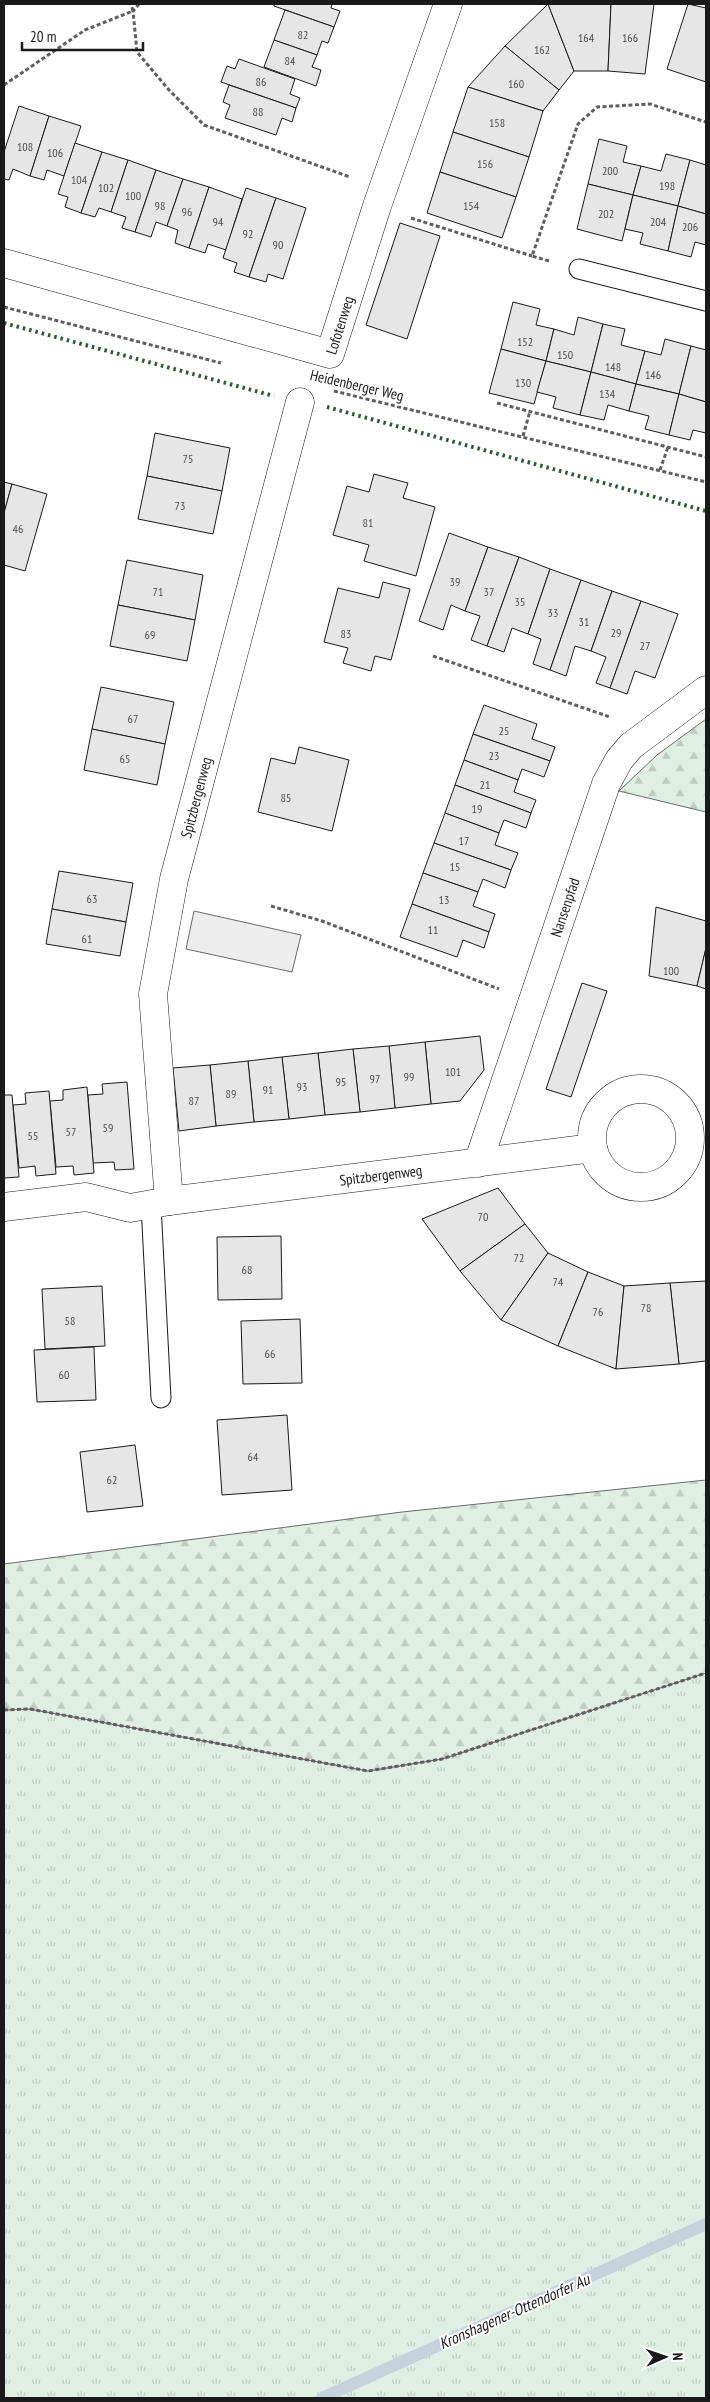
<svg xmlns="http://www.w3.org/2000/svg" width="710" height="2402" viewBox="0 0 710 2402" font-family="'PT Sans Narrow',sans-serif">
<style>
.grass{fill:url(#grass-tufts);stroke:#6a6a6a}
.forest{fill:url(#forest-firs);stroke:#6a6a6a}
.parking{fill:#ededed;stroke:#6a6a6a}
.lines{fill:none;stroke-linecap:round;stroke-linejoin:round}
.stream{stroke:#c6d2dc;stroke-width:12}
.building{fill:#e6e6e6;stroke:#1a1a1a}
.lane-casing{stroke:#1a1a1a;stroke-width:21}
.street-casing{stroke:#1a1a1a;stroke-width:29}
.path{stroke:#5f5f5f;stroke-width:3;stroke-dasharray:4 2.5;stroke-linecap:butt}
.lane{stroke:#fff;stroke-width:19}
.street{stroke:#fff;stroke-width:28}
.hedge{stroke:#2b5a34;stroke-width:4;stroke-dasharray:2.5 4;stroke-linecap:butt}
.labels{text-anchor:middle;dominant-baseline:central;stroke-width:4;stroke-linejoin:round;paint-order:stroke}
.number-label{font-size:12px;fill:#4d4d4d}
.street-label{font-size:15px;fill:#1a1a1a;stroke:#fff}
.water-label{font-size:16px;font-style:italic;fill:#1a1a1a;stroke:#fff}
</style>
<defs>
<pattern id="grass-tufts" width="24" height="20" patternUnits="userSpaceOnUse" patternTransform="scale(1.25)"><rect width="24" height="20" fill="#e0efe3"/><path d="M3 7l-1-3M5 7V3M7 7l1-3M15 17l-1-3M17 17v-4M19 17l1-3" fill="none" stroke="#c0ccc2"/></pattern>
<pattern id="forest-firs" width="22" height="20" patternUnits="userSpaceOnUse" patternTransform="scale(1.25)"><rect width="22" height="20" fill="#e0efe3"/><path d="M5 1l3.5 6h-7zM16 11l3.5 6h-7z" fill="#c0ccc2"/></pattern>
</defs>
<rect width="100%" height="100%" fill="#fff"/>
<polygon class="grass" points="706,1673 706,2398 4,2398 4,1710 30,1709 368,1771 442,1759"/>
<g class="forest">
<polygon points="706,719 706,812 619,791 657,755"/>
<polygon points="706,1480 706,1673 442,1759 368,1771 30,1709 4,1710 4,1564 402,1512"/>
</g>
<polygon class="parking" points="194,911 301,935 292,972 186,949"/>
<g class="lines">
<polyline class="stream" points="322,2398 706,2224"/>
</g>
<g class="building">
<polygon points="274,4 332,4 331,8 340,11 334,27 274,6"/>
<polygon points="548,4 574,71 559,90 505,46"/>
<polygon points="548,4 611,4 608,71 574,71"/>
<polygon points="611,4 654,4 645,74 608,71"/>
<polygon points="688,4 706,8 706,82 667,69"/>
<polygon points="285,10 334,27 328,43 322,41 317,55 274,40"/>
<polygon points="274,40 317,55 312,67 321,70 316,86 264,67"/>
<polygon points="505,46 559,90 543,111 468,87"/>
<polygon points="239,59 295,79 290,94 300,98 296,108 221,82 227,66 235,69"/>
<polygon points="229,85 296,108 292,122 282,118 276,135 225,118 230,105 223,102"/>
<polygon points="468,87 543,111 529,157 453,132"/>
<polygon points="19,106 49,116 30,176 13,169 9,180 4,179 4,152"/>
<polygon points="49,116 81,126 64,176 47,170 44,180 30,176"/>
<polygon points="453,132 529,157 516,197 440,172"/>
<polygon points="599,139 627,146 623,162 641,166 633,195 588,184"/>
<polygon points="75,143 102,152 81,213 65,207 68,197 58,194"/>
<polygon points="102,152 128,160 111,212 99,208 95,217 81,213"/>
<polygon points="666,154 690,160 678,206 633,195 641,166 661,171"/>
<polygon points="128,160 156,170 135,232 122,228 126,217 111,212"/>
<polygon points="690,160 706,165 706,214 678,206"/>
<polygon points="156,170 183,179 167,226 156,222 151,237 135,232"/>
<polygon points="440,172 516,197 502,238 427,213"/>
<polygon points="183,179 209,187 189,248 175,243 178,230 167,226"/>
<polygon points="588,184 633,195 622,241 577,229"/>
<polygon points="209,187 242,199 226,250 208,244 205,253 189,248"/>
<polygon points="246,188 276,198 249,277 234,272 237,263 223,258"/>
<polygon points="633,195 678,206 668,251 640,244 643,233 625,229"/>
<polygon points="276,198 306,208 283,279 268,274 266,282 249,277"/>
<polygon points="678,206 706,214 706,245 695,242 691,257 668,251"/>
<polygon points="400,223 440,236 407,339 366,325"/>
<polygon points="513,302 540,309 536,325 554,329 546,361 501,349"/>
<polygon points="578,317 603,324 591,372 546,361 554,329 574,335"/>
<polygon points="603,324 625,329 621,345 645,351 636,384 591,372"/>
<polygon points="665,339 691,346 679,394 636,384 645,351 661,355"/>
<polygon points="691,346 706,350 706,402 679,394"/>
<polygon points="501,349 546,361 534,404 489,393"/>
<polygon points="546,361 591,372 580,415 553,408 556,397 537,392"/>
<polygon points="591,372 636,384 629,411 608,405 604,420 580,415"/>
<polygon points="636,384 679,394 669,435 645,429 649,416 629,411"/>
<polygon points="679,394 706,402 706,433 693,430 690,440 669,435"/>
<polygon points="155,433 230,448 222,491 147,476"/>
<polygon points="374,474 408,483 403,498 435,507 416,576 364,561 369,545 333,535 347,486 369,492"/>
<polygon points="147,476 222,491 213,534 138,519"/>
<polygon points="4,482 12,484 4,513"/>
<polygon points="12,484 47,494 25,571 4,565 4,513"/>
<polygon points="449,533 488,547 465,611 451,605 443,630 419,621"/>
<polygon points="488,547 519,557 487,646 471,640 480,616 465,611"/>
<polygon points="519,557 550,569 528,634 512,628 504,652 487,646"/>
<polygon points="127,560 203,575 195,620 118,605"/>
<polygon points="550,569 581,580 550,670 533,664 541,639 528,634"/>
<polygon points="581,580 612,591 591,651 575,646 566,676 550,670"/>
<polygon points="383,582 410,589 391,660 375,656 371,671 343,663 348,648 324,642 338,588 379,598"/>
<polygon points="612,591 641,601 610,688 596,683 606,657 591,651"/>
<polygon points="641,601 678,614 655,678 635,671 627,694 610,688"/>
<polygon points="118,605 195,620 187,661 110,646"/>
<polygon points="101,687 174,702 165,744 92,729"/>
<polygon points="484,705 537,724 532,739 555,747 550,761 473,734"/>
<polygon points="92,729 165,744 157,785 84,770"/>
<polygon points="473,734 550,761 544,777 522,769 518,780 464,760"/>
<polygon points="299,747 349,760 332,831 258,812 271,758 295,764"/>
<polygon points="464,760 518,780 514,792 536,800 531,813 455,785"/>
<polygon points="455,785 531,813 526,828 504,820 499,833 445,813"/>
<polygon points="445,813 499,833 495,845 518,853 511,870 434,843"/>
<polygon points="434,843 511,870 505,888 483,879 478,892 423,873"/>
<polygon points="59,871 133,883 126,922 52,909"/>
<polygon points="423,873 478,892 473,906 495,914 489,932 412,904"/>
<polygon points="412,904 489,932 484,948 463,940 457,957 400,937"/>
<polygon points="656,907 706,921 706,948 697,986 649,976"/>
<polygon points="52,909 126,922 120,956 46,944"/>
<polygon points="706,948 706,989 697,986"/>
<polygon points="582,983 607,991 571,1097 546,1089"/>
<polygon points="480,1036 484,1070 460,1101 431,1104 425,1042"/>
<polygon points="425,1042 431,1104 395,1108 389,1046"/>
<polygon points="389,1046 395,1108 360,1112 353,1049"/>
<polygon points="353,1049 360,1112 325,1115 318,1053"/>
<polygon points="318,1053 325,1115 289,1119 282,1057"/>
<polygon points="282,1057 289,1119 254,1122 248,1061"/>
<polygon points="248,1061 254,1122 216,1126 210,1065"/>
<polygon points="210,1065 216,1126 179,1131 173,1068"/>
<polygon points="127,1082 134,1169 115,1170 114,1162 93,1163 88,1095 103,1094 102,1084"/>
<polygon points="87,1087 94,1173 74,1175 73,1166 56,1167 50,1101 63,1100 63,1090"/>
<polygon points="49,1091 56,1174 36,1176 35,1166 19,1168 13,1105 26,1104 25,1093"/>
<polygon points="4,1095 12,1095 19,1177 4,1178"/>
<polygon points="498,1188 525,1224 460,1271 422,1219"/>
<polygon points="525,1224 548,1253 501,1320 460,1271"/>
<polygon points="281,1236 282,1299 218,1300 217,1237"/>
<polygon points="548,1253 588,1272 558,1346 501,1320"/>
<polygon points="588,1272 624,1286 616,1369 558,1346"/>
<polygon points="706,1281 706,1361 679,1364 670,1283"/>
<polygon points="670,1283 679,1364 616,1369 624,1286"/>
<polygon points="102,1286 105,1346 45,1349 42,1289"/>
<polygon points="300,1319 302,1383 243,1384 241,1321"/>
<polygon points="94,1347 96,1400 37,1402 34,1350"/>
<polygon points="287,1415 292,1490 222,1495 217,1420"/>
<polygon points="135,1445 143,1506 87,1512 80,1452"/>
</g>
<g class="lines">
<g class="lane-casing">
<g id="lane">
<polyline points="579,269 706,301"/>
<polyline points="151,1205 161,1398"/>
</g>
</g>
<g class="street-casing">
<g id="street">
<path id="s1" d="M4,263L330,354L377,206L448,4"/>
<circle cx="641" cy="1138" r="49"/>
<path id="s2" d="M478,1163L606,784L619,760L631,746L706,690"/>
<path id="s3" d="M169,1201L153,994L174,879L300,402"/>
<path id="s4" d="M4,1207L86,1197L130,1208L169,1201L593,1148"/>
</g>
</g>
<g class="path">
<polyline points="139,4 133,11 137,52 169,90 204,125 350,177"/>
<polyline points="4,85 85,30 133,11 131,4"/>
<polyline points="411,218 532,256"/>
<polyline points="549,261 532,256 578,124 597,107 650,104 706,122"/>
<polyline points="4,307 221,363"/>
<polyline points="334,391 706,482"/>
<polyline points="497,403 706,457"/>
<polyline points="523,436 530,411"/>
<polyline points="660,470 668,447"/>
<polyline points="433,656 610,717"/>
<polyline points="271,906 322,921 499,989"/>
<polyline points="4,1710 30,1709 368,1771 442,1759 706,1673"/>
</g>
<use href="#lane" class="lane"/>
<use href="#street" class="street"/>
<g class="hedge">
<polyline points="4,323 274,396"/>
<polyline points="327,407 706,511"/>
</g>
</g>
<g class="labels">
<g class="number-label">
<text x="303" y="34">82</text>
<text x="586" y="37">164</text>
<text x="630" y="37">166</text>
<text x="542" y="49">162</text>
<text x="290" y="60">84</text>
<text x="261" y="81">86</text>
<text x="516" y="83">160</text>
<text x="258" y="111">88</text>
<text x="497" y="122">158</text>
<text x="25" y="146">108</text>
<text x="55" y="152">106</text>
<text x="485" y="163">156</text>
<text x="610" y="170">200</text>
<text x="79" y="179">104</text>
<text x="667" y="185">198</text>
<text x="106" y="187">102</text>
<text x="133" y="195">100</text>
<text x="160" y="205">98</text>
<text x="471" y="205">154</text>
<text x="187" y="211">96</text>
<text x="606" y="213">202</text>
<text x="218" y="221">94</text>
<text x="658" y="221">204</text>
<text x="690" y="226">206</text>
<text x="248" y="233">92</text>
<text x="278" y="244">90</text>
<text x="525" y="341">152</text>
<text x="565" y="354">150</text>
<text x="613" y="366">148</text>
<text x="653" y="374">146</text>
<text x="523" y="382">130</text>
<text x="607" y="393">134</text>
<text x="188" y="458">75</text>
<text x="180" y="505">73</text>
<text x="368" y="522">81</text>
<text x="18" y="528">46</text>
<text x="455" y="581">39</text>
<text x="158" y="591">71</text>
<text x="489" y="591">37</text>
<text x="520" y="601">35</text>
<text x="553" y="612">33</text>
<text x="584" y="621">31</text>
<text x="616" y="632">29</text>
<text x="346" y="633">83</text>
<text x="150" y="634">69</text>
<text x="645" y="645">27</text>
<text x="133" y="718">67</text>
<text x="504" y="730">25</text>
<text x="494" y="755">23</text>
<text x="125" y="758">65</text>
<text x="485" y="784">21</text>
<text x="286" y="797">85</text>
<text x="477" y="808">19</text>
<text x="464" y="840">17</text>
<text x="455" y="866">15</text>
<text x="92" y="898">63</text>
<text x="444" y="899">13</text>
<text x="433" y="929">11</text>
<text x="87" y="938">61</text>
<text x="671" y="970">100</text>
<text x="453" y="1071">101</text>
<text x="409" y="1076">99</text>
<text x="375" y="1078">97</text>
<text x="341" y="1081">95</text>
<text x="302" y="1086">93</text>
<text x="268" y="1089">91</text>
<text x="231" y="1093">89</text>
<text x="194" y="1100">87</text>
<text x="108" y="1127">59</text>
<text x="71" y="1131">57</text>
<text x="33" y="1135">55</text>
<text x="483" y="1216">70</text>
<text x="519" y="1257">72</text>
<text x="247" y="1269">68</text>
<text x="558" y="1281">74</text>
<text x="646" y="1307">78</text>
<text x="598" y="1311">76</text>
<text x="70" y="1320">58</text>
<text x="270" y="1353">66</text>
<text x="64" y="1374">60</text>
<text x="253" y="1456">64</text>
<text x="112" y="1479">62</text>
</g>
<g class="street-label">
<text stroke="none"><textPath href="#s1" startOffset="369">Lofotenweg</textPath></text>
<text transform="translate(357 385) rotate(13)">Heidenberger Weg</text>
<text stroke="none"><textPath href="#s3" startOffset="409">Spitzbergenweg</textPath></text>
<text stroke="none"><textPath href="#s2" startOffset="270">Nansenpfad</textPath></text>
<text stroke="none"><textPath href="#s4" startOffset="381">Spitzbergenweg</textPath></text>
</g>
<g class="water-label">
<text transform="translate(514 2311) rotate(-24)">Kronshagener-Ottendorfer Au</text>
</g>
</g>
<rect width="710" height="2402" fill="none" stroke="#1a1a1a" stroke-width="10"/>
<g transform="translate(665 2357) rotate(88)" stroke="#ffffff" stroke-width="4" paint-order="stroke">
<path d="M0-4L9 19L0 12L-9 19Z" fill="#1a1a1a"/>
<text y="-8" font-size="14" font-weight="bold" text-anchor="middle" fill="#1a1a1a">N</text>
</g>
<path d="M22 42v8h121v-8" fill="none" stroke="#1a1a1a" stroke-width="2.5"/>
<text x="30" y="42" font-size="15" fill="#1a1a1a" stroke="#ffffff" stroke-width="4" paint-order="stroke">20 m</text>
</svg>
